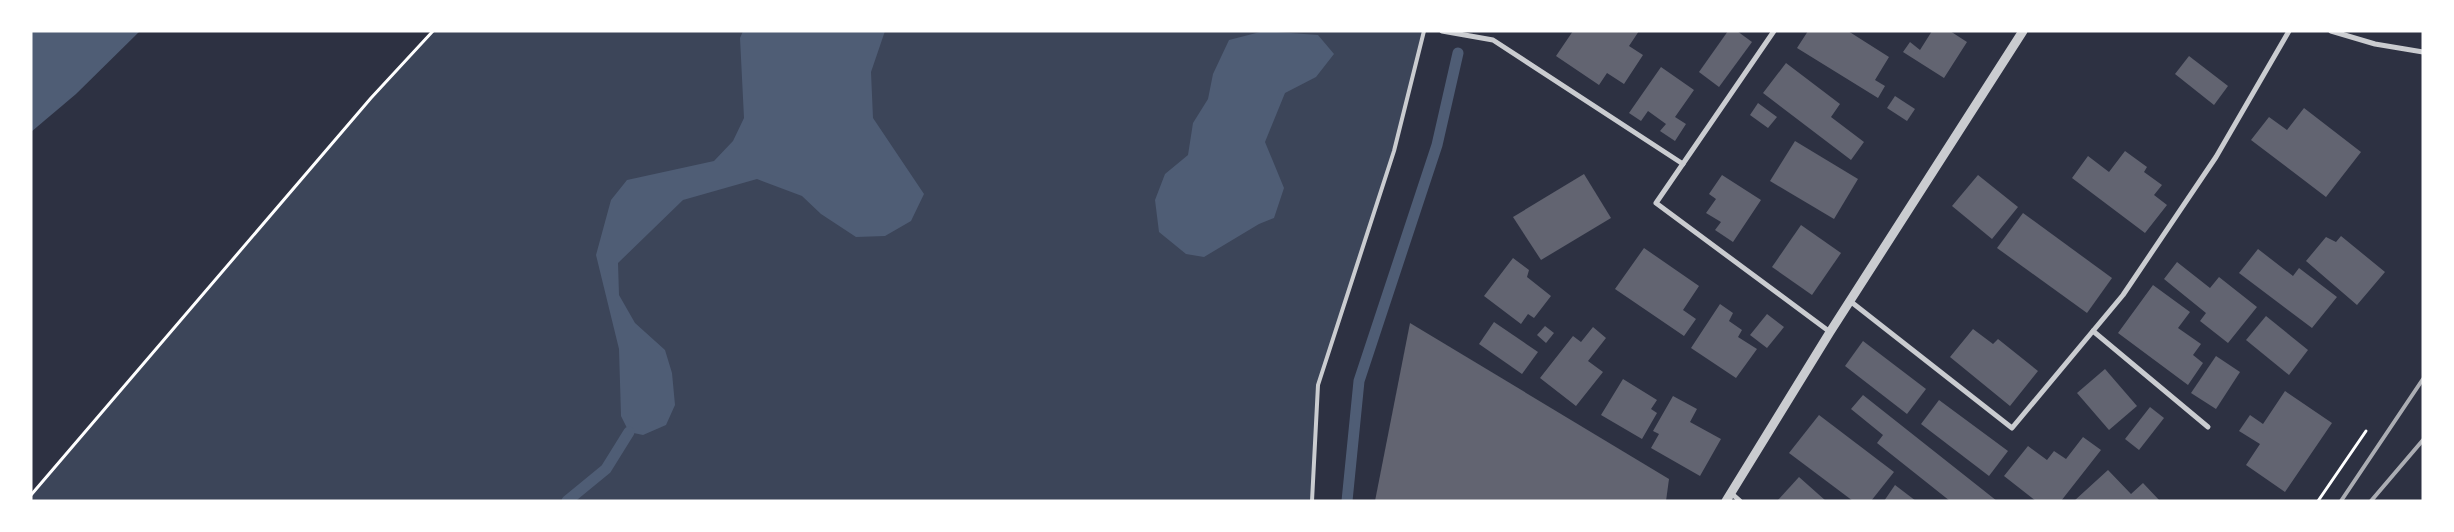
<svg xmlns="http://www.w3.org/2000/svg" width="2454" height="532" viewBox="0 0 2454 532" font-family="Georgia,serif">
<style>
.green{fill:#3c4559}
.water{fill:#4f5d75}
.lines{fill:none;stroke-linecap:round;stroke-linejoin:round}
.stream{stroke:#4f5d75;stroke-width:11}
.building{fill:#626471}
.path{stroke:#fff;stroke-width:3}
.service{stroke:#caccd0;stroke-width:4}
.minor{stroke:#caccd0;stroke-width:5}
.tertiary{stroke:#caccd0;stroke-width:9}
.rail{stroke:#abadb3;stroke-width:4}
</style>
<rect width="100%" height="100%" fill="#2d3142"/>
<polygon class="green" points="433,31 1424,31 1394,151 1318,385 1312,501 31,501 31,495 371,98"/>
<g class="water">
<polygon points="31,31 140,31 76,94 31,132"/>
<polygon points="743,31 885,31 871,72 873,118 924,194 911,221 885,236 856,237 821,214 802,196 757,179 683,200 618,263 619,295 635,323 665,350 672,373 675,405 666,425 643,435 629,432 621,416 619,349 596,255 611,200 627,180 714,161 733,141 744,118 740,38"/>
<polygon points="1264,31 1318,35 1334,54 1316,77 1285,93 1265,142 1284,188 1274,218 1259,224 1204,257 1186,254 1159,232 1155,200 1165,174 1188,155 1193,123 1208,99 1213,74 1229,40"/>
</g>
<g class="lines">
<g class="stream">
<polyline points="567,501 606,469 629,432"/>
<polyline points="1347,501 1359,381 1437,145 1458,53"/>
</g>
</g>
<g class="building">
<polygon points="1573,31 1639,31 1629,46 1643,55 1624,84 1607,73 1599,85 1556,56"/>
<polygon points="1728,31 1737,31 1752,42 1719,87 1699,72"/>
<polygon points="1808,31 1848,31 1889,57 1875,80 1885,86 1878,98 1797,48"/>
<polygon points="1932,31 1950,31 1967,42 1944,78 1903,52 1910,42 1920,50"/>
<polygon points="2189,56 2228,86 2214,105 2175,74"/>
<polygon points="1786,63 1840,104 1831,117 1864,142 1851,160 1763,93"/>
<polygon points="1661,67 1694,90 1675,117 1686,124 1675,141 1660,131 1666,124 1648,111 1641,121 1629,113"/>
<polygon points="1895,96 1915,109 1907,121 1887,108"/>
<polygon points="1758,103 1777,117 1768,128 1750,115"/>
<polygon points="2304,108 2361,152 2326,197 2251,140 2269,117 2287,130"/>
<polygon points="1795,141 1858,179 1834,219 1770,181"/>
<polygon points="2125,151 2147,167 2144,172 2162,185 2154,195 2167,205 2145,233 2072,178 2088,156 2109,172"/>
<polygon points="1584,174 1611,218 1541,260 1513,217"/>
<polygon points="1722,175 1761,200 1733,242 1715,230 1721,222 1706,213 1716,199 1709,194"/>
<polygon points="1978,175 2018,207 1992,239 1952,206"/>
<polygon points="2023,213 2112,278 2087,313 1997,248"/>
<polygon points="1801,225 1841,253 1812,295 1772,267"/>
<polygon points="2341,236 2385,272 2357,305 2306,261 2326,237 2336,242"/>
<polygon points="1644,248 1699,286 1683,310 1696,319 1684,336 1615,289"/>
<polygon points="2258,249 2293,276 2299,268 2337,297 2312,328 2239,273"/>
<polygon points="1513,258 1529,270 1527,277 1551,296 1534,318 1528,314 1521,324 1484,296"/>
<polygon points="2177,262 2210,288 2219,277 2257,307 2228,343 2200,321 2206,313 2164,279"/>
<polygon points="2153,285 2190,312 2178,328 2201,344 2193,355 2203,363 2188,385 2118,333"/>
<polygon points="1720,304 1733,313 1729,321 1742,330 1738,337 1757,349 1736,378 1691,348"/>
<polygon points="1767,314 1784,327 1767,348 1750,335"/>
<polygon points="2266,316 2308,350 2289,375 2246,340"/>
<polygon points="1494,322 1538,352 1522,374 1479,344"/>
<polygon points="1410,323 1669,479 1666,501 1375,501"/>
<polygon points="1545,326 1554,333 1546,343 1537,335"/>
<polygon points="1593,327 1606,338 1588,361 1603,372 1576,406 1540,378 1573,336 1581,342"/>
<polygon points="1973,329 1993,344 1998,339 2038,371 2010,406 1950,357"/>
<polygon points="1863,341 1926,389 1907,414 1845,366"/>
<polygon points="2216,356 2240,372 2216,409 2191,393"/>
<polygon points="2105,369 2137,406 2109,430 2077,393"/>
<polygon points="1623,379 1657,400 1651,409 1657,413 1642,439 1601,415"/>
<polygon points="2285,391 2332,423 2285,492 2246,465 2260,444 2239,431 2250,415 2263,424"/>
<polygon points="1863,395 1997,501 1950,501 1877,443 1883,435 1851,409"/>
<polygon points="1673,396 1697,409 1690,422 1721,439 1700,476 1651,448 1659,434 1653,431"/>
<polygon points="1939,400 2008,451 1989,476 1921,424"/>
<polygon points="2150,407 2164,418 2139,450 2125,439"/>
<polygon points="1819,415 1894,472 1871,501 1853,501 1789,453"/>
<polygon points="2083,437 2101,450 2061,501 2036,501 2004,476 2028,446 2047,460 2054,451 2066,459"/>
<polygon points="2108,470 2131,494 2143,483 2160,501 2074,501"/>
<polygon points="1799,477 1826,501 1777,501"/>
<polygon points="1895,485 1916,501 1884,501"/>
</g>
<g class="lines">
<g class="path">
<polyline points="31,495 371,98 433,31"/>
<polyline points="2318,501 2366,431"/>
</g>
<polyline class="service" points="1312,501 1318,385 1394,151 1424,31"/>
<g class="minor">
<polyline points="1442,31 1493,40 1683,164"/>
<polyline points="1774,31 1656,203 1830,332"/>
<polyline points="2331,31 2375,44 2423,52"/>
<polyline points="1850,301 2012,428 2123,295 2216,157 2289,31"/>
<polyline points="2093,331 2208,427"/>
<polyline points="1731,493 1740,501"/>
</g>
<polyline class="tertiary" points="1726,501 1830,332 2023,31"/>
<g class="rail">
<polyline points="2341,501 2423,379"/>
<polyline points="2371,501 2423,440"/>
</g>
</g>
<rect width="2454" height="532" fill="none" stroke="#ffffff" stroke-width="65"/>
</svg>
